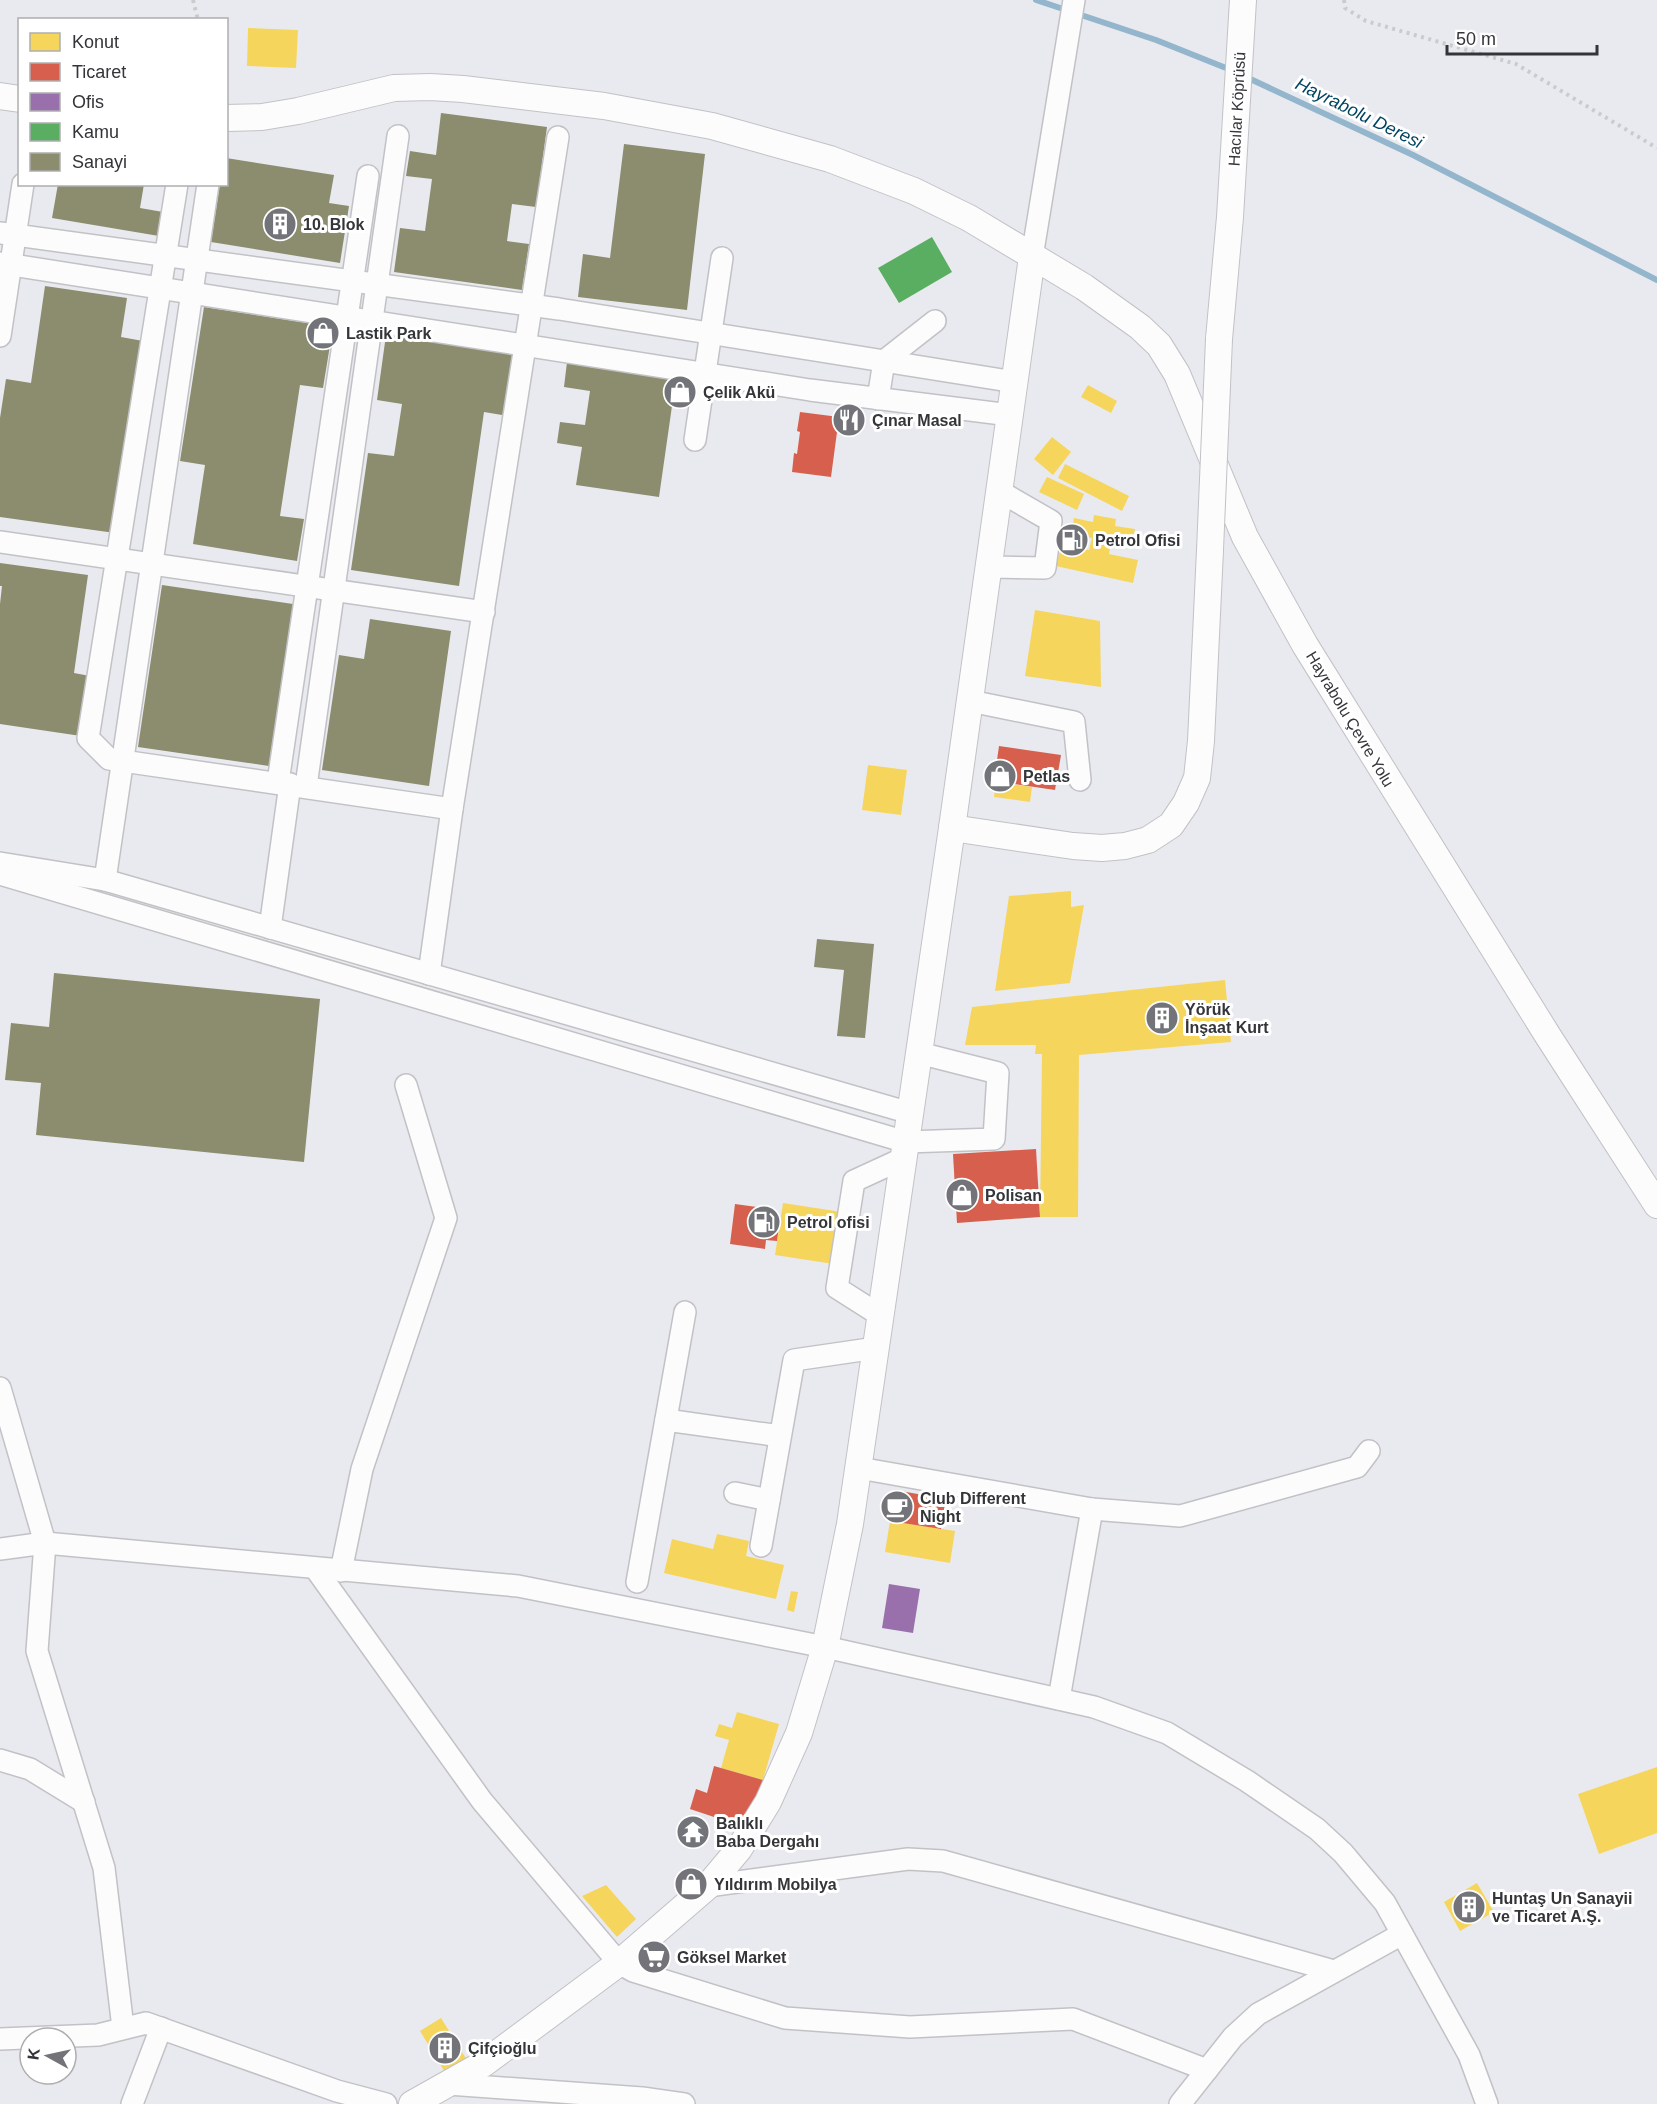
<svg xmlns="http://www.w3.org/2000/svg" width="1657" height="2104" viewBox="0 0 1657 2104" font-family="Helvetica,sans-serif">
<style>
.homes{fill:#f6d55c}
.shops{fill:#d6604d}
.offices{fill:#9970ab}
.public{fill:#5aae61}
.industry{fill:#8c8c6e}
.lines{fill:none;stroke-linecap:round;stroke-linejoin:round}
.stream{stroke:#93b6cc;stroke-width:6}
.minor-casing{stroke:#c2c2c6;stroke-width:24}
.major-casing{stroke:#c2c2c6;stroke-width:28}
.path{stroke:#cbcbce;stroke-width:4;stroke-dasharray:3 4.5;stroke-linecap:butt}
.minor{stroke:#fcfcfd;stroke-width:21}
.major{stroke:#fcfcfd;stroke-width:26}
.major-bridge-casing{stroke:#c2c2c6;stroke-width:28;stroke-linecap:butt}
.major-bridge{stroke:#fcfcfd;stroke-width:26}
.labels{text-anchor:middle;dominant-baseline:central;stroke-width:6;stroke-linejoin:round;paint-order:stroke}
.street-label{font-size:16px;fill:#343539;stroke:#fff}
.poi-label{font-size:16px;font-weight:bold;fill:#343539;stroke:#fff;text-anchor:start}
.water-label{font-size:18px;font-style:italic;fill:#004462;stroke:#fff}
</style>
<rect width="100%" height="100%" fill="#e9eaef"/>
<g class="homes">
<polygon points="248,28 298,30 296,68 247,66"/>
<polygon points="1088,385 1117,401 1111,413 1081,397"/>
<polygon points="1052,437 1071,452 1053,475 1034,459"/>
<polygon points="1065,464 1129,496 1122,511 1058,478"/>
<polygon points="1047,477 1084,494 1077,510 1039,492"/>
<polygon points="1094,515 1116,519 1115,526 1135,529 1132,546 1111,542 1109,554 1138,560 1133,583 1056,566 1062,543 1089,550 1092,538 1071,535 1074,518 1093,522"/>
<polygon points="1035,610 1100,621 1101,687 1025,676"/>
<polygon points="868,765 907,770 901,815 862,810"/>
<polygon points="996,782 1032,787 1030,802 994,797"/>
<polygon points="1071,891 1071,907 1084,905 1070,983 995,991 1009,896"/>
<polygon points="1225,980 1231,1042 1079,1055 1078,1217 1040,1217 1042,1054 1035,1054 1036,1045 965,1045 972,1007"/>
<polygon points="783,1203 848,1213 840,1265 775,1255"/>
<polygon points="890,1521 955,1531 950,1563 885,1552"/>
<polygon points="717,1534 749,1541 746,1556 784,1565 776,1599 664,1573 672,1539 713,1549"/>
<polygon points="791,1591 798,1592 794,1612 787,1610"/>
<polygon points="737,1712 779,1724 763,1780 721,1768 729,1740 715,1736 719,1724 732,1728"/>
<polygon points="1657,1767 1657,1833 1599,1854 1578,1794"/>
<polygon points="1477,1883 1494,1912 1460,1931 1444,1902"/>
<polygon points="606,1885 636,1919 617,1937 582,1896"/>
<polygon points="441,2018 470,2065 449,2079 420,2031"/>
</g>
<g class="shops">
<polygon points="800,412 839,417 831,477 792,472 794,453 797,454 800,432 797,431"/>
<polygon points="999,746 1061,755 1055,790 994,781"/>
<polygon points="1036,1149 1040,1217 957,1223 953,1154"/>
<polygon points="735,1204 771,1209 770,1217 780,1219 777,1241 766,1240 765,1249 730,1244"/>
<polygon points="895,1490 946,1499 941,1529 890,1521"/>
<polygon points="714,1766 763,1780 755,1807 741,1826 690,1809 696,1789 707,1793"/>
</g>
<polygon class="offices" points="889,1584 920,1589 913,1633 882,1628"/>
<polygon class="public" points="932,237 952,272 899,303 878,268"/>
<g class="industry">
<polygon points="441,113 547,127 536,207 512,204 507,241 529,244 522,290 394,272 400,228 425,231 432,179 406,176 410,151 436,155"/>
<polygon points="624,144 705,154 687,310 578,297 583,254 610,258"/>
<polygon points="226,158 334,175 329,203 349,206 340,263 211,242 220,184 226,184"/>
<polygon points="58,184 144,184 140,208 163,212 159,236 52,218"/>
<polygon points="45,286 127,298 121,337 143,341 115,533 0,517 0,418 6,379 31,383"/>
<polygon points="204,307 333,327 323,388 300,385 280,516 304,519 297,561 193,544 205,465 180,461"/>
<polygon points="386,335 517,354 508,416 484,412 459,586 351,570 368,453 394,456 402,404 377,400"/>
<polygon points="567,362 676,378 659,497 576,485 582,447 557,443 560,422 585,425 590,391 564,387"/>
<polygon points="0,563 88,575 74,673 90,676 81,736 0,724 0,604 2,586 0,586"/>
<polygon points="162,585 293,604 269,766 138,747"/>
<polygon points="370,619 451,631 429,786 322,770 339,655 364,659"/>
<polygon points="817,939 874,944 865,1038 837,1036 844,970 814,967"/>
<polygon points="54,973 320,999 304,1162 36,1135 41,1083 5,1080 11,1023 49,1027"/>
</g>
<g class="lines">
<g class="stream">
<polyline points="1036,0 1156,40 1231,70"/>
<polyline points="1246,77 1413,155 1657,280"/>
</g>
<g class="minor-casing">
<g id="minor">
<polyline points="177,184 88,738 109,759 452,809"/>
<polyline points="0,233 559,309 1015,382"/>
<polyline points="1032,257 1074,0"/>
<polyline points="0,263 810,390 1010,415"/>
<polyline points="0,336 23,184"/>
<polyline points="878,399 884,361 935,321"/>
<polyline points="695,440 722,258"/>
<polyline points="0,542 484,612"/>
<polyline points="989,567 1045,568 1051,521 999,491"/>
<polyline points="970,701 1074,722 1080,780"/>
<polyline points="278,782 368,176"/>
<polyline points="306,786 398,136"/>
<polyline points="0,863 105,880 910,1113"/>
<polyline points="0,874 906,1142 994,1139 998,1073 919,1053"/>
<polyline points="105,880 208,184"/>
<polyline points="270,928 290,784"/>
<polyline points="429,974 452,809 558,137"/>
<polyline points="881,1316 837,1288 854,1181 904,1158"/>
<polyline points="0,1388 45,1543 37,1651 104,1868 123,2028"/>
<polyline points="666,1420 780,1436"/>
<polyline points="859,1468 1092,1509 1180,1516 1357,1467 1369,1451"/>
<polyline points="735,1493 769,1500"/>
<polyline points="761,1546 794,1360 876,1348"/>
<polyline points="0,1549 45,1543 518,1586 825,1647 1094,1707 1167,1733 1247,1781 1317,1829 1343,1853 1385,1903 1469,2055 1487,2104"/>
<polyline points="315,1568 482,1801 619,1963 633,1971 785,2018 910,2027 1073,2019 1207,2070"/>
<polyline points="341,1571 362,1469 446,1218 406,1085"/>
<polyline points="637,1582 685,1312"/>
<polyline points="1059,1699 1092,1509"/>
<polyline points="0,1760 30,1769 84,1802"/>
<polyline points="708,1886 908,1859 943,1861 1334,1971"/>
<polyline points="0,2039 98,2035 146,2023 337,2091 386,2104"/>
<polyline points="448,2084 642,2098 684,2104"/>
<polyline points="132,2104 161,2028"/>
<polyline points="1180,2104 1233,2037 1258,2014 1402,1934"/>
</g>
</g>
<g class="major-casing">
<g id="major">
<polyline points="0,96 20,99"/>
<polyline points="226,118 262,117 298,111 394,88 430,87 463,89 604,106 712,126 830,159 914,191 969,218 1084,287 1140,327 1159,345 1177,374 1245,537 1305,645 1548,1036 1657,1205"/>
<polyline points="1219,339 1230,217 1243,0"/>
<polyline points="952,828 1073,846 1102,848 1125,846 1148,840 1171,825 1186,803 1197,778 1201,741 1210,550"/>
<polyline points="412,2104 483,2064 619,1963 708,1886 739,1849 768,1802 799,1733 825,1647 850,1524 952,828 1032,257"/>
</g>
</g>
<g class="path">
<polyline points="193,0 198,20"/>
<polyline points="1344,0 1345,8 1366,21 1516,64 1657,148"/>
</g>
<use href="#minor" class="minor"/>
<use href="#major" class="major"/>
<g class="major-bridge-casing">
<polyline id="major-bridge" points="1210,550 1219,339"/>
</g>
<use href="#major-bridge" class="major-bridge"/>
</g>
<defs>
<g id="building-disc" transform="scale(1.725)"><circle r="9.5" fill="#737479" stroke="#fff"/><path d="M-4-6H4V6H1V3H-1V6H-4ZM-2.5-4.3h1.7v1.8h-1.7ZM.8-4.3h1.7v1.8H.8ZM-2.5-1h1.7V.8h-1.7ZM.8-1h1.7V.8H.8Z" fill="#fff"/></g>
<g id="shop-disc" transform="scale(1.725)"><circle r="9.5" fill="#737479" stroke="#fff"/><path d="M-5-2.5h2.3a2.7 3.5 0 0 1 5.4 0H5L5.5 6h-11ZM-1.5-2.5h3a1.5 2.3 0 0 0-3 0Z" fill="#fff"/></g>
<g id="restaurant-disc" transform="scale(1.725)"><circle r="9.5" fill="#737479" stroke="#fff"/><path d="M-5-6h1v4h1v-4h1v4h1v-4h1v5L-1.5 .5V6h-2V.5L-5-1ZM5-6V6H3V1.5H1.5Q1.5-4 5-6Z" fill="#fff"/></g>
<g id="fuel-disc" transform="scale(1.725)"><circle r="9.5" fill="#737479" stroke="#fff"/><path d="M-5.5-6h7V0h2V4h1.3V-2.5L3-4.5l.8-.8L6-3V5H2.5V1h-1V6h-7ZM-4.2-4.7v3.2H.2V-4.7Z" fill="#fff"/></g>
<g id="cafe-disc" transform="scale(1.725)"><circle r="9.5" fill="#737479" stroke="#fff"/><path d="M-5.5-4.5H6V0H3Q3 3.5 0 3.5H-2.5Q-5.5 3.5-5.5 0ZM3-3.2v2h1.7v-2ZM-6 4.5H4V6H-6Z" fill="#fff"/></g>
<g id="temple-disc" transform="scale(1.725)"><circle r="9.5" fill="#737479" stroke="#fff"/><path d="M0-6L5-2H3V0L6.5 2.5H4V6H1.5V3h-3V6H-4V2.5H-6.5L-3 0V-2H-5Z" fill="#fff"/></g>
<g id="supermarket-disc" transform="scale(1.725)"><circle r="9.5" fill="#737479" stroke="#fff"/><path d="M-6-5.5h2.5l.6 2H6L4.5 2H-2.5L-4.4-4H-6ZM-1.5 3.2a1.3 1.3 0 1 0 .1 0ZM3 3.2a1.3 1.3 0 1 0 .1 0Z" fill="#fff"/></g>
</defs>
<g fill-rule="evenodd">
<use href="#building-disc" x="280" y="224"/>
<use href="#shop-disc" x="323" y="333"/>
<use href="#shop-disc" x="680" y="392"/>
<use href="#restaurant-disc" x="849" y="420"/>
<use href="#fuel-disc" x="1072" y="540"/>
<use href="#shop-disc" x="1000" y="776"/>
<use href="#building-disc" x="1162" y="1018"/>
<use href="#shop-disc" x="962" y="1195"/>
<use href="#fuel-disc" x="764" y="1222"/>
<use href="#cafe-disc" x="897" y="1507"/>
<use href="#temple-disc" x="693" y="1832"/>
<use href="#shop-disc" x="691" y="1884"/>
<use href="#building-disc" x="1469" y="1907"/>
<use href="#supermarket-disc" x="654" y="1957"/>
<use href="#building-disc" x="445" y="2048"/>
</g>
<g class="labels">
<g class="street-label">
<text transform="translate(1237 109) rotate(-87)">Hacılar Köprüsü</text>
<text transform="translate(1350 719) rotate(59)">Hayrabolu Çevre Yolu</text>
</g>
<g class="poi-label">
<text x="303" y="224">10. Blok</text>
<text x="346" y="333">Lastik Park</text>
<text x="703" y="392">Çelik Akü</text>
<text x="872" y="420">Çınar Masal</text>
<text x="1095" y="540">Petrol Ofisi</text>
<text x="1023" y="776">Petlas</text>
<text x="1185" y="1009">Yörük<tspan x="1185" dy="18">İnşaat Kurt</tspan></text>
<text x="985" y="1195">Polisan</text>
<text x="787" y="1222">Petrol ofisi</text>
<text x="920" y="1498">Club Different<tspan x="920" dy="18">Night</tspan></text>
<text x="716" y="1823">Balıklı<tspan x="716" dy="18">Baba Dergahı</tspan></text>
<text x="714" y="1884">Yıldırım Mobilya</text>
<text x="1492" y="1898">Huntaş Un Sanayii<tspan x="1492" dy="18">ve Ticaret A.Ş.</tspan></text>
<text x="677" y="1957">Göksel Market</text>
<text x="468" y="2048">Çifçioğlu</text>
</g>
<g class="water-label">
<text transform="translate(1359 113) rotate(26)">Hayrabolu Deresi</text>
</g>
</g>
<rect x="18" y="18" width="210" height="168" fill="#ffffff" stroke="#aeaeb0" stroke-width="1.5"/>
<rect x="30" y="33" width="30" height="18" fill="#f6d55c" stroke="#aeaeb0" stroke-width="1.5"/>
<text x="72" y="48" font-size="18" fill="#343539">Konut</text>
<rect x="30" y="63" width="30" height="18" fill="#d6604d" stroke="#aeaeb0" stroke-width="1.5"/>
<text x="72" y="78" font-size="18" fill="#343539">Ticaret</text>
<rect x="30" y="93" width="30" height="18" fill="#9970ab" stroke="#aeaeb0" stroke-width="1.5"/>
<text x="72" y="108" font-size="18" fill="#343539">Ofis</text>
<rect x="30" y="123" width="30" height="18" fill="#5aae61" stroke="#aeaeb0" stroke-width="1.5"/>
<text x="72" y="138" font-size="18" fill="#343539">Kamu</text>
<rect x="30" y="153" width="30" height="18" fill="#8c8c6e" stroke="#aeaeb0" stroke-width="1.5"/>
<text x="72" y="168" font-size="18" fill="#343539">Sanayi</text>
<g transform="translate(48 2056) rotate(278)"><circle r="28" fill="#ffffff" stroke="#aeaeb0" stroke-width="1.5"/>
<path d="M0-4.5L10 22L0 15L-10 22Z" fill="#737479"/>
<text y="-9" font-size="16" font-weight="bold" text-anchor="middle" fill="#343539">K</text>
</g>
<path d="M1447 45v9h150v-9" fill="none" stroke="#343539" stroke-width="3"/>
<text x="1456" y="45" font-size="18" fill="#343539" stroke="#ffffff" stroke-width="4.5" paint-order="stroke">50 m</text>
</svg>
